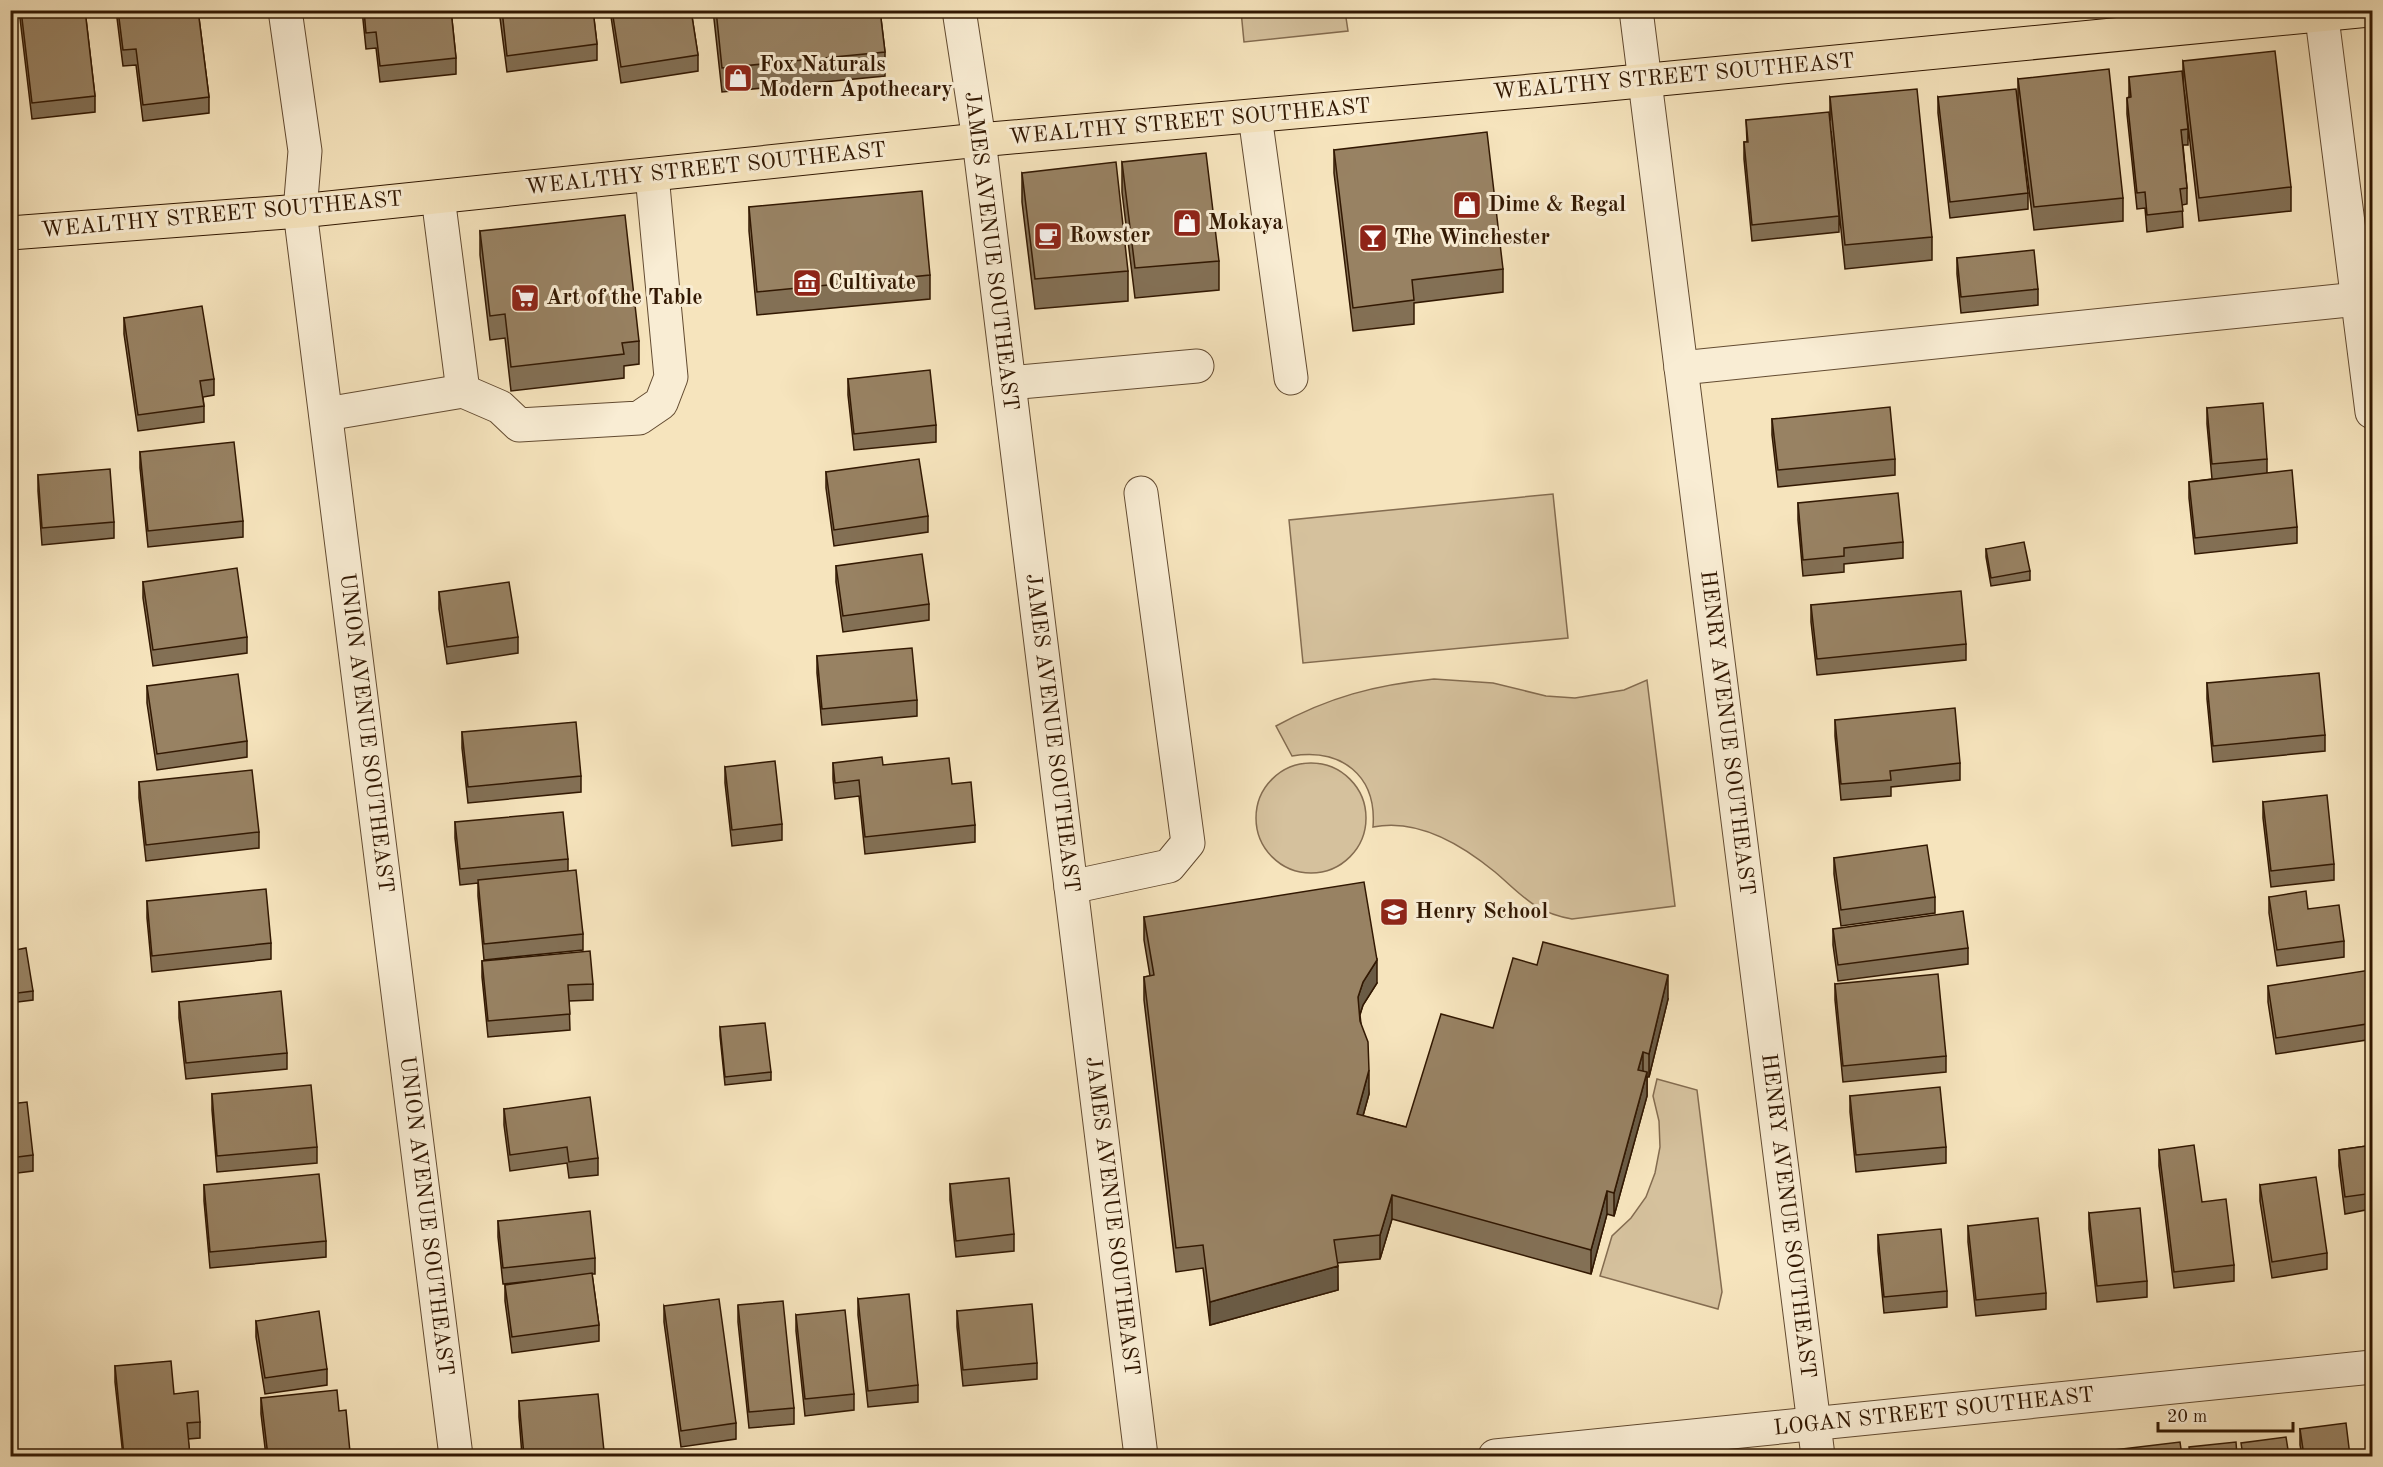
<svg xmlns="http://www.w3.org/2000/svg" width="2383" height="1467" viewBox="0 0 2383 1467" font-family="'Old Standard TT',serif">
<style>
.green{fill:#d5c19d;stroke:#846c50;stroke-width:1.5}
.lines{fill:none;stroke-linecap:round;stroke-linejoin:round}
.minor-casing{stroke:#634b31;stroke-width:35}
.major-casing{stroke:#321802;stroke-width:35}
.minor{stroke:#f9edd4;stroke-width:33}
.major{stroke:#f6e4bd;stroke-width:33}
.wall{fill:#837055;stroke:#321802;stroke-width:1.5}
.shaded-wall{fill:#6a5b45;stroke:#321802;stroke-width:1.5}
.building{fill:#988263;stroke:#321802;stroke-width:1.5}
.labels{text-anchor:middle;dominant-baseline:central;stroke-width:6;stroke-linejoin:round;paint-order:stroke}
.poi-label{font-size:22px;font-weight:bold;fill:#321802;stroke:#f9edd4;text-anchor:start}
.street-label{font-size:22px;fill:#321802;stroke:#f9edd4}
</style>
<rect width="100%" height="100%" fill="#f6e4bd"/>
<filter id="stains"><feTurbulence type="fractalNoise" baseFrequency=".00333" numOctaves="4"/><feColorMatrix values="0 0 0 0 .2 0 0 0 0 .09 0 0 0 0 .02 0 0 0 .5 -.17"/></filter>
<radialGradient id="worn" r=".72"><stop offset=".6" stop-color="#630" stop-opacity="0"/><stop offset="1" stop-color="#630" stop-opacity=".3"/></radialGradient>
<g class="green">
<polygon points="1241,11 1345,11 1348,31 1244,42"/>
<polygon points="1553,494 1568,638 1303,663 1289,520"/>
<path d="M1434,679L1493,683L1546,696L1575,698L1624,690L1647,680L1675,906L1572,919C1535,913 1522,895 1495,872C1461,844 1417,818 1373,827C1377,775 1341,748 1292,756L1276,726C1329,697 1375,685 1434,679Z"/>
<circle cx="1311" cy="818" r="55"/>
<polygon points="1657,1079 1697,1090 1722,1292 1718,1309 1600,1276 1612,1236 1631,1218 1646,1197 1655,1173 1660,1147 1659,1121 1653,1096"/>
</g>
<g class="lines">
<g class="minor-casing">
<g id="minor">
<polyline points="285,10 305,151 300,211 456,1456"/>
<polyline points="959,10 979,140 1141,1456"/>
<polyline points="1636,10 1818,1456"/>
<polyline points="2321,10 2372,412"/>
<polyline points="1255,116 1291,378"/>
<polyline points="438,197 463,391 500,407 519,425 639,418 661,403 671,377 652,175"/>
<polyline points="1681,368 2358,299"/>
<polyline points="1009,383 1197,366"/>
<polyline points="326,414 463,391"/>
<polyline points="1071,887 1169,866 1188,843 1141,493"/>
<polyline points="1495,1456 2372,1367"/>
</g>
</g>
<g class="major-casing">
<polyline id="major" points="10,233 300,211 979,140 1588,86 2369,10"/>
</g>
<use href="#minor" class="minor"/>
<use href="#major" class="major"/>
</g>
<g class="wall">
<polygon points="19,10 85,10 95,96 95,112 32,119"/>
<polygon points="116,10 198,10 209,97 209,113 143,121 136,65 123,66"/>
<polygon points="362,10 451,10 456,58 456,74 380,82 376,48 366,49"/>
<polygon points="499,10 593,10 597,44 597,60 507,72"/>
<polygon points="610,10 691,10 698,55 698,71 621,83"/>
<polygon points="713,10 880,10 885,52 885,76 722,92"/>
<polygon points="1045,10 1066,10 1045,14"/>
<polygon points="2183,61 2291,187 2291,211 2199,221 2184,90 2188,129 2188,145 2183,145 2187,188 2187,204 2182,205 2183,227 2147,232 2145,208 2137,209 2127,114 2127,98 2129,97 2129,77 2183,84"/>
<polygon points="2018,79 2123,198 2123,221 2034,230 2018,102"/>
<polygon points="1830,97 1932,237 1932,260 1845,269 1831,131 1839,216 1839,232 1752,241 1744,159 1744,142 1747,142 1746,120 1830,120"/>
<polygon points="1938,97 2028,193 2028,209 1950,218 1938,113"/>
<polygon points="1334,150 1503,269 1503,292 1414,303 1414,324 1353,331 1334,173"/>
<polygon points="1122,162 1219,261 1219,290 1135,298 1122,192"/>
<polygon points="1022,173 1128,271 1128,301 1035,309 1022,202"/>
<polygon points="749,207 930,275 930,299 757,315 749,231"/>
<polygon points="480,231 639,341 639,364 624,366 624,378 511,391 505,338 490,340 480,255"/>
<polygon points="1957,258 2038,289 2038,305 1961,313 1957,274"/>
<polygon points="124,318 214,379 214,395 203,397 204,406 204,422 138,431 124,334"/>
<polygon points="848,379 936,425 936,442 854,450 848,395"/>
<polygon points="10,387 16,443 16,466 10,467"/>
<polygon points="2207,408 2267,459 2267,473 2297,527 2297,543 2195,554 2189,498 2189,482 2212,479 2207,424"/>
<polygon points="1772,419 1895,459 1895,475 1778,487 1772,435"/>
<polygon points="140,452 243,521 243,537 148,547 140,468"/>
<polygon points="826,472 928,516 928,532 834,546 826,488"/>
<polygon points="38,475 114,522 114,538 42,545 38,491"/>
<polygon points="1798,503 1903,542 1903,558 1844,564 1844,572 1803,576 1798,520"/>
<polygon points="1986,549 2030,571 2030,580 1991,586 1986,557"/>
<polygon points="836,566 929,604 929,620 843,632 836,582"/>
<polygon points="143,582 247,637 247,653 153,666 143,598"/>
<polygon points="439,592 518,637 518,653 447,664 439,609"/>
<polygon points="1811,605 1966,644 1966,660 1817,675 1811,622"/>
<polygon points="817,656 917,700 917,716 822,725 817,673"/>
<polygon points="2207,683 2325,735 2325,751 2213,762 2207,699"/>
<polygon points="147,686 247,741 247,757 157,770 147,703"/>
<polygon points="1835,720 1960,763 1960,780 1891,787 1891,796 1841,800 1835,736"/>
<polygon points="462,732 581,776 581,792 468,803 462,748"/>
<polygon points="833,763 883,765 952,784 975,825 975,842 865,854 859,796 835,799 833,779"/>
<polygon points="725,767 782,824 782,840 732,846 725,783"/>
<polygon points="139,782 259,832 259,848 146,861 139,798"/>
<polygon points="2263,802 2334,864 2334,880 2271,887 2263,818"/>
<polygon points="455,822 568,859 568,871 583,934 583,950 484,960 478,896 478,883 460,885 455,838"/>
<polygon points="1834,858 1935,897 1935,913 1841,926 1834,874"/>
<polygon points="2269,897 2308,909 2344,941 2344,957 2277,966 2269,913"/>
<polygon points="147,901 271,943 271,959 152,972 147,918"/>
<polygon points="1144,917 1377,983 1363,1005 1360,1015 1369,1094 1363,1116 1406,1127 1493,1028 1668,999 1649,1077 1647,1077 1647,1096 1614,1216 1607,1214 1591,1274 1392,1219 1380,1259 1337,1263 1338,1290 1210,1325 1203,1268 1176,1272 1144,1000 1144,977 1150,976 1144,940"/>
<polygon points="1833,929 1968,948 1968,964 1838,981 1833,945"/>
<polygon points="10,951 33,991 33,1000 10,1003"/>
<polygon points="482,961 593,984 593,1000 569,1001 570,1030 488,1037 482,977"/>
<polygon points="1835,984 1946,1056 1946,1072 1843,1082 1835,1000"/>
<polygon points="2268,986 2373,988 2373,1039 2276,1054 2268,1002"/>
<polygon points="179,1002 287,1053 287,1069 186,1079 179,1018"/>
<polygon points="720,1027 771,1072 771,1080 725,1085 720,1036"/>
<polygon points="212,1094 317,1147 317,1163 217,1172 212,1110"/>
<polygon points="1850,1096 1946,1147 1946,1163 1856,1172 1850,1112"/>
<polygon points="10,1104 33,1155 33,1171 10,1174"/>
<polygon points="504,1109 598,1158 598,1175 569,1178 567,1163 510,1171 504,1125"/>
<polygon points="2373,1145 2373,1225 2368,1225 2366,1210 2345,1214 2339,1166 2339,1150"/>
<polygon points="2159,1150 2202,1202 2234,1265 2234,1281 2174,1288 2159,1166"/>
<polygon points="950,1184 1014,1234 1014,1251 956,1257 950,1200"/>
<polygon points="204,1185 326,1241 326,1257 210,1268 204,1201"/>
<polygon points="2260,1185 2327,1253 2327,1269 2272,1278 2260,1201"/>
<polygon points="2089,1213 2147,1281 2147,1297 2097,1302 2089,1229"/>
<polygon points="498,1221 595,1258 595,1274 592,1274 599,1325 599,1341 512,1353 505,1301 505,1285 541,1280 503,1284 498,1237"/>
<polygon points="1968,1226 2046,1293 2046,1309 1976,1316 1968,1242"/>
<polygon points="1878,1235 1947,1291 1947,1307 1884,1313 1878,1251"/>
<polygon points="858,1299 918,1385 918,1402 868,1407 858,1315"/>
<polygon points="738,1305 794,1408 794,1424 749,1428 738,1322"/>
<polygon points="664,1306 736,1423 736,1439 681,1447 664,1322"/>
<polygon points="957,1311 1037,1363 1037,1379 963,1386 957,1327"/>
<polygon points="796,1315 854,1394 854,1410 805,1416 796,1331"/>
<polygon points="256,1321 327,1369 327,1385 265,1394 256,1337"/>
<polygon points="115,1366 174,1394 200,1422 200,1438 188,1439 190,1456 123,1456 115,1382"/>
<polygon points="261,1398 339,1411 350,1452 350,1456 266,1456 261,1414"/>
<polygon points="519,1401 604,1451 604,1456 522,1456 519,1417"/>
<polygon points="2300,1429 2350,1456 2302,1456 2300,1445"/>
</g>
<g class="shaded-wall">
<polygon points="1377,960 1377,983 1363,1005 1358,1020 1358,997 1363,982"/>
<polygon points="1668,975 1668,999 1649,1077 1649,1054"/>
<polygon points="1643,1052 1643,1076 1638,1070"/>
<polygon points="1369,1070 1369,1094 1357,1137 1357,1114"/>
<polygon points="1647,1072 1647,1096 1614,1216 1614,1193"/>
<polygon points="1607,1191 1607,1214 1591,1274 1591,1250"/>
<polygon points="1392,1195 1392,1219 1380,1259 1380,1235"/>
<polygon points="1338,1266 1338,1290 1210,1325 1210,1302"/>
</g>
<g class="building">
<polygon points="21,10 85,10 95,96 32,103"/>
<polygon points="118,10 198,10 209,97 143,105 136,49 123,50"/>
<polygon points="364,10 451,10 456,58 380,66 376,32 366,33"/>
<polygon points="502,10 593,10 597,44 507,56"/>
<polygon points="612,10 691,10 698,55 621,67"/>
<polygon points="716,10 880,10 885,52 722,68"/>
<polygon points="2275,51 2291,187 2199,198 2183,61"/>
<polygon points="2109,69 2123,198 2034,207 2018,79"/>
<polygon points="2182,71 2188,129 2181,130 2187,188 2180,189 2183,211 2147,215 2145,192 2137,193 2127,98 2131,97 2129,77"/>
<polygon points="1917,89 1932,237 1845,245 1830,97"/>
<polygon points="2016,89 2028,193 1950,202 1938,97"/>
<polygon points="1829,112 1839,216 1752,225 1744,142 1748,142 1746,120"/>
<polygon points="1487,132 1503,269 1412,280 1414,300 1353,308 1334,150"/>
<polygon points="1206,153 1219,261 1135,268 1122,162"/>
<polygon points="1116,162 1128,271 1035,279 1022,173"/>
<polygon points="922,191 930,275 757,292 749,207"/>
<polygon points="625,215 639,341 622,343 624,354 511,367 505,314 490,316 480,231"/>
<polygon points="2034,250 2038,289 1961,297 1957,258"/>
<polygon points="202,306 214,379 200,381 204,406 138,415 124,318"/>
<polygon points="930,370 936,425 854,434 848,379"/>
<polygon points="10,387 16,443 10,443"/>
<polygon points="2263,403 2267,459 2212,464 2207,408"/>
<polygon points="1890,407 1895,459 1778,470 1772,419"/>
<polygon points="234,442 243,521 148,531 140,452"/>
<polygon points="919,459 928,516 834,530 826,472"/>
<polygon points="110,469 114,522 42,528 38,475"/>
<polygon points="2292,470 2297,527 2195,538 2189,482"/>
<polygon points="1898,493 1903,542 1844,548 1844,556 1803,560 1798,503"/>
<polygon points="2024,542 2030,571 1991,578 1986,549"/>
<polygon points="922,554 929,604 843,616 836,566"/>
<polygon points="237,568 247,637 153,650 143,582"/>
<polygon points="509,582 518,637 447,647 439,592"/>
<polygon points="1961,591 1966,644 1817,659 1811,605"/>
<polygon points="912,648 917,700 822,709 817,656"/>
<polygon points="2319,673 2325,735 2213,746 2207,683"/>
<polygon points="238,674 247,741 157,754 147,686"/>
<polygon points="1955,708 1960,763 1890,771 1891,780 1841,784 1835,720"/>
<polygon points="576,722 581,776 468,787 462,732"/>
<polygon points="882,757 883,765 949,758 952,784 971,782 975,825 865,837 859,780 835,783 833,763"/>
<polygon points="775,761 782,824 732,830 725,767"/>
<polygon points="252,770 259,832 146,845 139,782"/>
<polygon points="2327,795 2334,864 2271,871 2263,802"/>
<polygon points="563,812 568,859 460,869 455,822"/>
<polygon points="1927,845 1935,897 1841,910 1834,858"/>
<polygon points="576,870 583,934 484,944 478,880"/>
<polygon points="1364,882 1377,960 1363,982 1358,997 1360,1021 1368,1042 1369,1070 1357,1114 1406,1127 1441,1014 1493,1028 1513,958 1537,965 1543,942 1668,975 1649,1054 1643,1052 1638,1070 1647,1072 1614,1193 1607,1191 1591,1250 1392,1195 1380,1235 1334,1240 1338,1266 1210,1302 1203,1245 1176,1248 1144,977 1154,975 1144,917"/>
<polygon points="266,889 271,943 152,956 147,901"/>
<polygon points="2306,891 2308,909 2339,905 2344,941 2277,950 2269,897"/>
<polygon points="1963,911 1968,948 1838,965 1833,929"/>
<polygon points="26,948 33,991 10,994 10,951"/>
<polygon points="590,951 593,984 568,985 570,1014 488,1021 482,961"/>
<polygon points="2370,970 2373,988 2373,1023 2276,1038 2268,986"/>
<polygon points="1938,974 1946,1056 1843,1066 1835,984"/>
<polygon points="281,991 287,1053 186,1063 179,1002"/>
<polygon points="765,1023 771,1072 725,1077 720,1027"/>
<polygon points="311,1085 317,1147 217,1156 212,1094"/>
<polygon points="1940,1087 1946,1147 1856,1155 1850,1096"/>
<polygon points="590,1097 598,1158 569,1162 567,1147 510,1155 504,1109"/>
<polygon points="27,1102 33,1155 10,1158 10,1104"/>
<polygon points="2194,1145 2202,1202 2226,1199 2234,1265 2174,1272 2159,1150"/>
<polygon points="2373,1145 2373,1208 2368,1209 2366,1194 2345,1197 2339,1150"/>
<polygon points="319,1174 326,1241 210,1252 204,1185"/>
<polygon points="2316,1177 2327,1253 2272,1262 2260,1185"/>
<polygon points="1009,1178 1014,1234 956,1241 950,1184"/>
<polygon points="2140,1208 2147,1281 2097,1286 2089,1213"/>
<polygon points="590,1211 595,1258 503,1268 498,1221"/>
<polygon points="2038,1218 2046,1293 1976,1300 1968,1226"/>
<polygon points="1941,1229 1947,1291 1884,1297 1878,1235"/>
<polygon points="592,1273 599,1325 512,1337 505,1285"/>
<polygon points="909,1294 918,1385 868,1391 858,1299"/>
<polygon points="719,1299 736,1423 681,1431 664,1306"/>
<polygon points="783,1301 794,1408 749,1412 738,1305"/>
<polygon points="1032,1304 1037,1363 963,1370 957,1311"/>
<polygon points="845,1310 854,1394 805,1399 796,1315"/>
<polygon points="319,1311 327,1369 265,1378 256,1321"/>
<polygon points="171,1361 174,1394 198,1391 200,1422 187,1423 190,1456 124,1456 115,1366"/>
<polygon points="337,1390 339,1411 346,1410 350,1452 309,1456 268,1456 261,1398"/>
<polygon points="598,1394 604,1451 534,1456 524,1456 519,1401"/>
<polygon points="2346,1423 2350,1456 2304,1456 2300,1429"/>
<polygon points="2286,1437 2289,1456 2243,1456 2241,1443"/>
<polygon points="2180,1442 2182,1456 2107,1456 2106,1451"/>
<polygon points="2236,1442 2237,1456 2190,1456 2189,1447"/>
<polygon points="2075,1452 2075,1456 2024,1456"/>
</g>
<defs>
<g id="shop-square" transform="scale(1.5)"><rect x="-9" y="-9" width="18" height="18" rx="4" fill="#8f2418" stroke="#f9edd4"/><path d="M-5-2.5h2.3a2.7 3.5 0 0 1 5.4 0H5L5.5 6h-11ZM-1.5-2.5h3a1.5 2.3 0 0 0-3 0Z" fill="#fff"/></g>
<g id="cafe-square" transform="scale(1.5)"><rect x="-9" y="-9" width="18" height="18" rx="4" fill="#8f2418" stroke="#f9edd4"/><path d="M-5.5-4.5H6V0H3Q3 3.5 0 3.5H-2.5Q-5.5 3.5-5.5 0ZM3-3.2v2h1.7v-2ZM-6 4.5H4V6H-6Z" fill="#fff"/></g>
<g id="bar-square" transform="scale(1.5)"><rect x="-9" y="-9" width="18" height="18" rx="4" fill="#8f2418" stroke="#f9edd4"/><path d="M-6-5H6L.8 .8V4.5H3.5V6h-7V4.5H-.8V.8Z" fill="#fff"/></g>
<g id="museum-square" transform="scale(1.5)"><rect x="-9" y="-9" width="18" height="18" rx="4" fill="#8f2418" stroke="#f9edd4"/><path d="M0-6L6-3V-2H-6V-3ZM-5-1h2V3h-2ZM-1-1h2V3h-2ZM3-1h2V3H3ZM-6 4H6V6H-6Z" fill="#fff"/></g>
<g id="supermarket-square" transform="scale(1.5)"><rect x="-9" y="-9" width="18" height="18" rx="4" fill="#8f2418" stroke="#f9edd4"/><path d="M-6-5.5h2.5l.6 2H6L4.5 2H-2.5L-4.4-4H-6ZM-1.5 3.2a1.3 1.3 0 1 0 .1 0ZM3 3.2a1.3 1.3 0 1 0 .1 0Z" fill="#fff"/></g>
<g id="school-square" transform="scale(1.5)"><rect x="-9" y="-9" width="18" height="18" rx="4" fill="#8f2418" stroke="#f9edd4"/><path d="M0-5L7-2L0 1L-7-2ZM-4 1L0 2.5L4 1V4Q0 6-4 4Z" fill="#fff"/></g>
</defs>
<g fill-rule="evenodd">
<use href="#shop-square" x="738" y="78"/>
<use href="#shop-square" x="1467" y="205"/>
<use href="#shop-square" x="1187" y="223"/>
<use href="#cafe-square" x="1048" y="236"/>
<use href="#bar-square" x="1373" y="238"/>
<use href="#museum-square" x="807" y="283"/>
<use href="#supermarket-square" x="525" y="298"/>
<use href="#school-square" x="1394" y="912"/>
</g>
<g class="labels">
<g class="poi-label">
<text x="759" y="65">Fox Naturals<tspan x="759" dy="25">Modern Apothecary</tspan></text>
<text x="1488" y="205">Dime &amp; Regal</text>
<text x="1208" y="223">Mokaya</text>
<text x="1069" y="236">Rowster</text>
<text x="1394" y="238">The Winchester</text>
<text x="828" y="283">Cultivate</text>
<text x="546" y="298">Art of the Table</text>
<text x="1415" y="912">Henry School</text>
</g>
<g class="street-label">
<text transform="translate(1674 77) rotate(-5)">WEALTHY STREET SOUTHEAST</text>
<text transform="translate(1190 122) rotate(-5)">WEALTHY STREET SOUTHEAST</text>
<text transform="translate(706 169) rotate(-6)">WEALTHY STREET SOUTHEAST</text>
<text transform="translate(222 215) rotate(-5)">WEALTHY STREET SOUTHEAST</text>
<text transform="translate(991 251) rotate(83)">JAMES AVENUE SOUTHEAST</text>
<text transform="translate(366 733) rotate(83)">UNION AVENUE SOUTHEAST</text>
<text transform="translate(1052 733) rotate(83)">JAMES AVENUE SOUTHEAST</text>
<text transform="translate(1727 733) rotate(83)">HENRY AVENUE SOUTHEAST</text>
<text transform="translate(426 1216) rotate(83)">UNION AVENUE SOUTHEAST</text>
<text transform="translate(1112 1216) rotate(83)">JAMES AVENUE SOUTHEAST</text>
<text transform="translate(1788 1216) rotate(83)">HENRY AVENUE SOUTHEAST</text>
<text transform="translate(1934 1412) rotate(-6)">LOGAN STREET SOUTHEAST</text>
</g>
</g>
<rect width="2383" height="1467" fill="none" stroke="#f6e4bd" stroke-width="36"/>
<rect x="12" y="12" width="2359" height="1443" fill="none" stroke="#321802" stroke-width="3"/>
<rect x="18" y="18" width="2347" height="1431" fill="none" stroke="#321802" stroke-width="1.5"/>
<path d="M2158 1422v9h135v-9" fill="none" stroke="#321802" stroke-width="3"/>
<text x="2167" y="1422" font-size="18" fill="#321802" stroke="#f9edd4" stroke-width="4.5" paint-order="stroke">20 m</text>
<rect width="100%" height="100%" filter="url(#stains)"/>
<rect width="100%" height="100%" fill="url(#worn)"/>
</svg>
